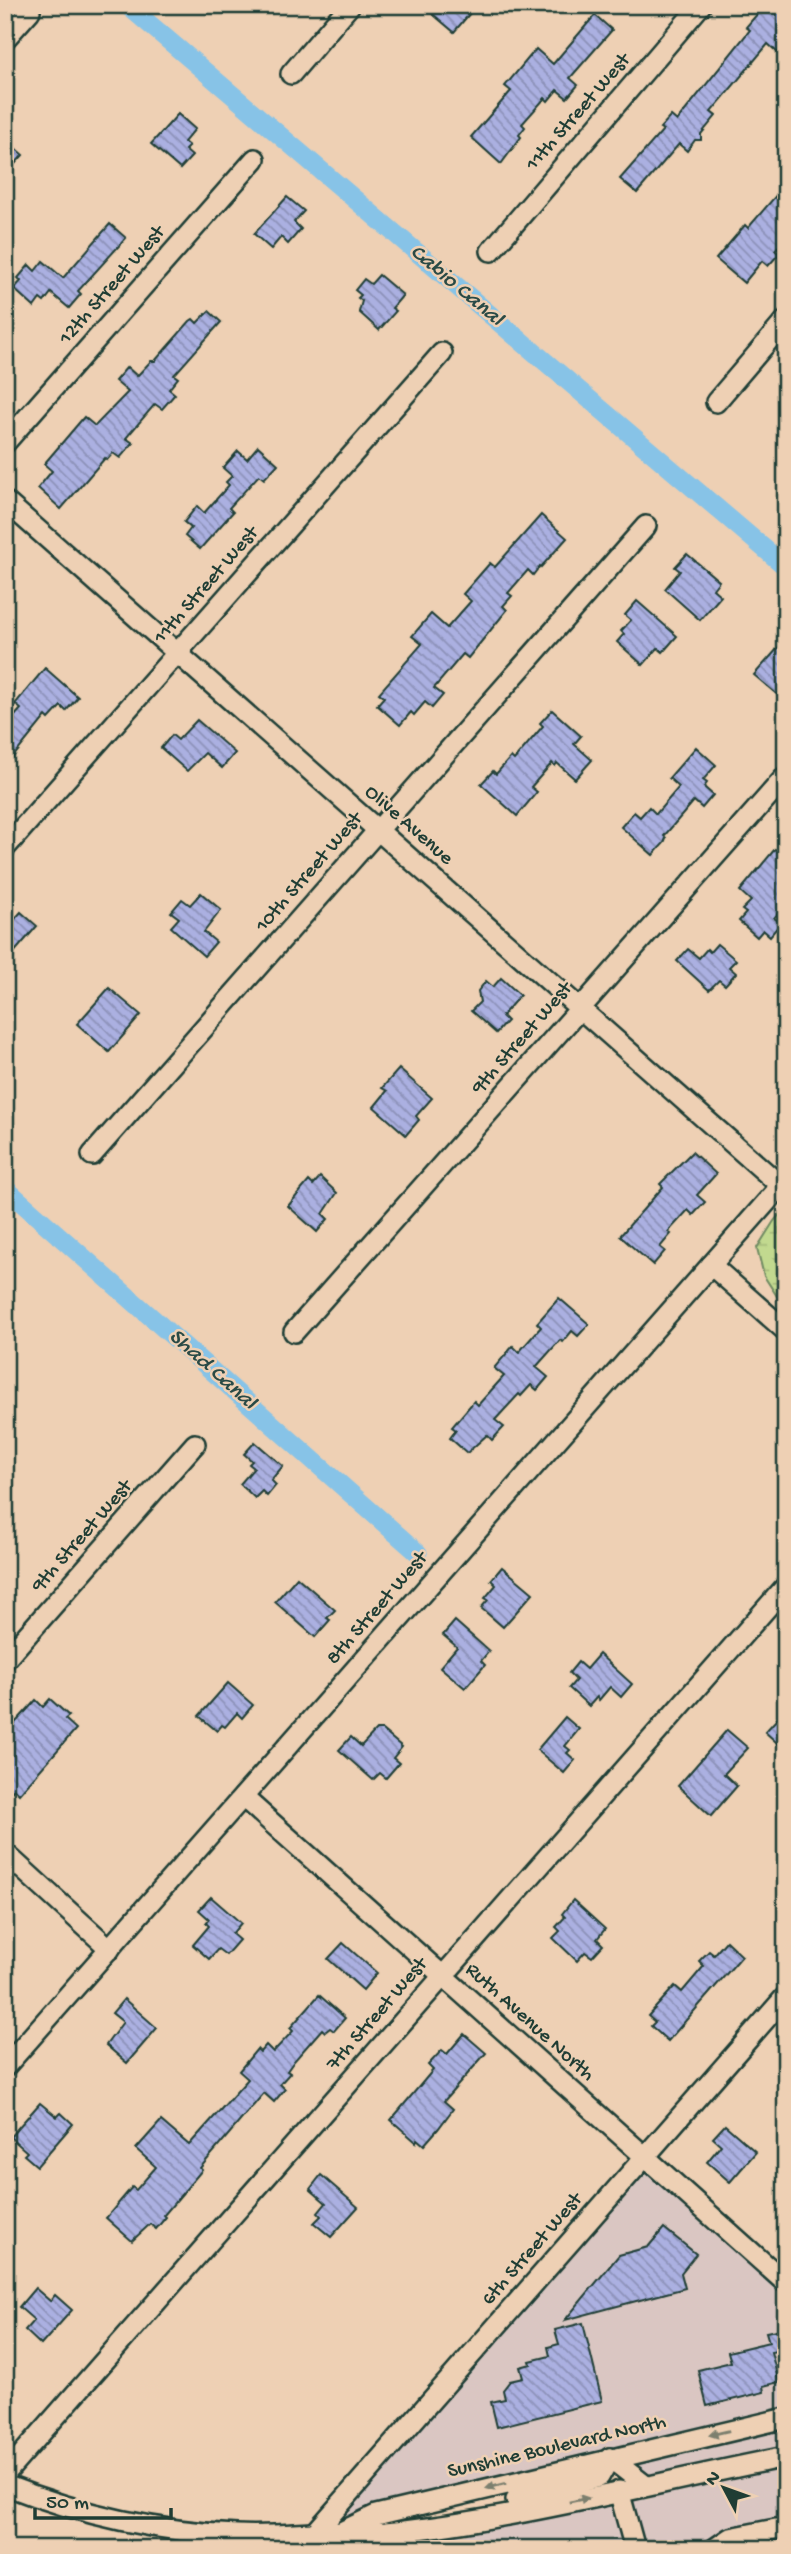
<svg xmlns="http://www.w3.org/2000/svg" width="791" height="2554" viewBox="0 0 791 2554" font-family="'Gochi Hand',sans-serif">
<style>
.built{fill:#dac6c2}
.wetland{fill:url(#wetland-marsh);stroke:#708b62;stroke-width:2}
.lines{fill:none;stroke-linecap:round;stroke-linejoin:round}
.canal{stroke:#87c3e7;stroke-width:19}
.building{fill:url(#building-back-hatch);stroke:#1f3d34;stroke-width:2}
.minor-casing{stroke:#1f3d34;stroke-width:24}
.minor{stroke:#eed0b4;stroke-width:19}
.oneway{fill:#7c7f6e}
.labels{text-anchor:middle;dominant-baseline:central;stroke-width:5;stroke-linejoin:round;paint-order:stroke}
.street-label{font-size:21px;fill:#1f3d34;stroke:#eed0b4}
.water-label{font-size:23px;font-style:italic;fill:#294a46;stroke:#eed0b4}
</style>
<defs>
<pattern id="wetland-marsh" width="20" height="14" patternUnits="userSpaceOnUse" patternTransform="scale(1.75)"><rect width="20" height="14" fill="#c2d98f"/><path d="M1 5h8M5 5V1M11 12h8M15 12V8" fill="none" stroke="#a6bb7c"/></pattern>
<pattern id="building-back-hatch" width="6" height="6" patternUnits="userSpaceOnUse" patternTransform="scale(1.75)"><rect width="6" height="6" fill="#abb0e1"/><path d="M-1 5l2 2M0 0l6 6M5-1l2 2" fill="none" stroke="#8b90b7"/></pattern>
</defs>
<rect width="100%" height="100%" fill="#eed0b4"/>
<filter id="ink" filterUnits="userSpaceOnUse"><feTurbulence type="fractalNoise" baseFrequency=".0143" numOctaves="2"/><feDisplacementMap in="SourceGraphic" scale="14" xChannelSelector="R" yChannelSelector="G"/><feConvolveMatrix kernelMatrix="1 2 1 2 8 2 1 2 1" color-interpolation-filters="sRGB"/></filter>
<g filter="url(#ink)">
<g class="built">
<polygon points="655,2159 786,2269 786,2407 611,2448 606,2445 603,2450 372,2505 339,2521 332,2521"/>
<polygon points="786,2428 786,2447 647,2475 633,2464"/>
<polygon points="786,2467 786,2549 412,2549 403,2541 460,2534 462,2537 469,2533 644,2497 648,2500 652,2495"/>
</g>
<polygon class="wetland" points="786,1207 786,1310 764,1276 757,1248 774,1221"/>
<g class="lines">
<g class="canal">
<polyline points="127,5 786,567"/>
<polyline points="5,1188 418,1553"/>
</g>
</g>
<g class="building">
<polygon points="422,5 477,5 454,32"/>
<polygon points="765,5 786,5 786,60 768,44 711,112 716,116 701,134 701,140 695,140 687,151 679,144 637,193 620,179 663,130 660,128 671,116 677,121 750,30 746,27"/>
<polygon points="595,15 612,30 570,78 578,85 567,98 557,90 548,101 545,98 522,124 525,127 519,135 521,137 501,164 471,137 511,91 505,86 536,49 553,64"/>
<polygon points="178,114 195,129 184,142 189,146 185,150 192,156 180,169 151,144"/>
<polygon points="5,139 23,155 5,175"/>
<polygon points="786,184 786,238 775,250 779,254 768,266 762,261 744,283 716,259 745,225 748,228"/>
<polygon points="287,197 304,211 294,222 301,229 288,244 281,237 271,249 254,234"/>
<polygon points="110,224 126,238 78,291 81,294 69,308 51,293 44,302 40,299 34,307 14,289 21,281 18,278 29,265 35,271 43,261 63,278"/>
<polygon points="379,275 403,295 392,308 396,311 379,330 359,312 362,301 358,298 361,295 355,290 364,279 371,284"/>
<polygon points="209,311 221,322 174,375 178,378 169,389 175,394 162,409 155,404 126,438 133,443 120,458 113,453 107,460 105,458 61,509 38,488 52,471 44,464 84,417 95,426 128,392 115,381 127,367 137,376 151,361 155,361 190,321 193,319 197,323"/>
<polygon points="258,446 278,464 264,479 259,475 229,508 233,512 200,549 185,536 191,528 184,522 197,506 204,513 229,485 226,482 232,476 223,468 238,451 247,459"/>
<polygon points="541,515 567,538 541,567 540,566 533,575 528,570 508,593 512,596 503,606 507,610 468,658 463,654 434,688 443,695 432,708 425,702 414,715 411,712 400,725 377,705 384,697 379,693 422,644 412,636 431,614 447,628 471,601 463,594 490,563 495,567"/>
<polygon points="687,554 719,581 713,589 721,596 700,620 665,589 680,571 675,567"/>
<polygon points="637,601 677,636 663,652 658,648 643,665 617,642 624,634 621,631 631,620 625,615"/>
<polygon points="786,639 786,702 754,675"/>
<polygon points="45,668 78,697 66,711 61,706 49,719 46,716 5,767 5,727 21,709 15,704"/>
<polygon points="552,710 581,736 574,744 592,760 575,779 557,763 555,766 552,763 531,787 537,792 517,816 481,784 493,771 496,774 511,757 514,760 543,726 540,723"/>
<polygon points="197,720 235,753 222,768 205,753 187,771 161,748 172,735 178,740"/>
<polygon points="696,747 716,765 703,780 707,783 704,787 713,795 702,808 694,801 664,836 666,838 664,843 653,855 621,827 634,812 640,817 649,807 656,814 679,787 669,778"/>
<polygon points="775,849 786,858 786,904 774,918 781,923 770,936 763,930 757,937 739,921 746,913 742,910 751,901 740,891"/>
<polygon points="201,893 221,910 204,932 216,942 204,956 171,927 179,918 171,912 182,899 190,905"/>
<polygon points="21,912 37,926 5,963 5,930"/>
<polygon points="717,944 736,960 729,967 736,973 725,985 719,980 709,990 677,961 688,949 699,958 707,949 710,952"/>
<polygon points="501,978 520,995 502,1016 507,1021 496,1033 471,1011 480,1002 478,991 486,981 493,987"/>
<polygon points="109,988 141,1015 109,1052 77,1024"/>
<polygon points="399,1069 432,1098 416,1116 419,1120 406,1135 374,1107 387,1091 382,1088"/>
<polygon points="692,1152 716,1174 697,1195 705,1202 693,1215 688,1210 668,1232 671,1234 660,1247 665,1251 653,1265 620,1236 663,1187 660,1184"/>
<polygon points="320,1177 337,1193 323,1214 328,1219 317,1232 288,1206 309,1181 313,1185"/>
<polygon points="559,1298 589,1324 578,1336 572,1331 563,1342 560,1340 536,1367 548,1377 537,1390 531,1385 521,1396 519,1394 495,1420 504,1427 492,1440 487,1435 467,1453 450,1438 456,1430 452,1427 474,1401 478,1405 504,1376 494,1368 513,1346 519,1352 541,1327 537,1323"/>
<polygon points="255,1442 283,1466 271,1480 276,1485 267,1496 262,1491 255,1498 240,1484 254,1468 249,1464 252,1461 244,1454"/>
<polygon points="502,1567 533,1593 503,1627 481,1608 488,1600 485,1598 496,1585 491,1580"/>
<polygon points="297,1577 335,1610 327,1618 330,1620 315,1637 275,1602"/>
<polygon points="455,1621 489,1651 481,1661 485,1665 465,1688 440,1667 457,1647 443,1635"/>
<polygon points="599,1654 632,1684 621,1697 610,1687 599,1700 597,1697 589,1706 569,1688 576,1680 569,1673 578,1662 586,1669"/>
<polygon points="228,1683 253,1705 242,1718 237,1713 225,1727 222,1725 217,1731 199,1716"/>
<polygon points="50,1699 69,1716 65,1719 76,1729 19,1794 14,1789 5,1799 5,1734 36,1700 43,1707"/>
<polygon points="565,1717 579,1729 565,1746 570,1750 567,1753 575,1760 564,1773 537,1750"/>
<polygon points="777,1719 786,1727 786,1751 765,1732"/>
<polygon points="376,1730 382,1730 402,1747 393,1758 399,1763 386,1778 380,1773 373,1780 339,1750 351,1737 361,1746"/>
<polygon points="727,1730 748,1748 724,1774 737,1786 711,1816 678,1786"/>
<polygon points="211,1897 241,1923 232,1934 239,1940 226,1955 218,1949 209,1959 193,1945 209,1926 206,1923 209,1919 199,1910"/>
<polygon points="573,1900 605,1929 597,1939 603,1945 592,1957 585,1952 577,1961 553,1938 560,1931 556,1927 565,1917 562,1914"/>
<polygon points="726,1941 742,1956 668,2041 651,2026 655,2022 648,2016 675,1986 682,1992 704,1966 699,1961 709,1951 714,1955"/>
<polygon points="343,1943 377,1973 363,1990 328,1959"/>
<polygon points="319,1995 345,2018 334,2031 330,2028 325,2032 322,2029 294,2061 287,2071 290,2073 280,2084 285,2089 274,2102 264,2093 200,2168 202,2170 164,2215 166,2217 156,2229 150,2224 132,2241 106,2218 132,2187 136,2190 156,2167 136,2149 161,2121 189,2145 248,2079 239,2071 257,2049 260,2052 266,2045 273,2052 293,2031 290,2028"/>
<polygon points="124,1999 157,2028 127,2063 106,2045 123,2022 112,2013"/>
<polygon points="464,2034 486,2053 444,2101 453,2109 438,2129 424,2145 417,2139 416,2142 391,2120 433,2070 428,2065 442,2050 447,2054"/>
<polygon points="40,2103 57,2117 61,2113 73,2124 37,2166 24,2155 27,2152 10,2137"/>
<polygon points="725,2125 756,2152 730,2182 707,2162 721,2145 713,2138"/>
<polygon points="321,2175 358,2207 331,2237 314,2223 321,2216 318,2213 326,2203 310,2189"/>
<polygon points="664,2228 696,2254 681,2273 685,2288 565,2320 619,2255 648,2247"/>
<polygon points="35,2288 50,2301 55,2295 72,2310 41,2345 25,2330 34,2320 19,2307"/>
<polygon points="583,2323 602,2401 497,2427 491,2402 505,2399 503,2390 510,2381 523,2378 520,2367 531,2364 530,2361 550,2356 548,2347 559,2344 555,2330"/>
<polygon points="781,2329 786,2349 771,2352 779,2382 763,2386 764,2392 707,2406 698,2370 731,2362 728,2352 769,2342 766,2332"/>
</g>
<g class="lines">
<g class="minor-casing">
<g id="minor">
<polyline points="5,39 30,11"/>
<polyline points="291,74 350,5"/>
<polyline points="491,251 701,5"/>
<polyline points="716,402 786,320"/>
<polyline points="5,443 255,159"/>
<polyline points="5,501 781,1186"/>
<polyline points="5,848 442,353"/>
<polyline points="92,1155 646,526"/>
<polyline points="711,1265 786,1331"/>
<polyline points="294,1332 786,776"/>
<polyline points="5,1660 195,1444"/>
<polyline points="243,1797 786,2283"/>
<polyline points="5,1853 110,1949"/>
<polyline points="5,2067 786,1180"/>
<polyline points="610,2458 646,2486"/>
<polyline points="5,2474 786,1586"/>
<path d="M5,2485C79,2514 157,2532 237,2535C273,2537 308,2532 343,2532C357,2531 371,2534 385,2533C520,2519 653,2483 786,2457"/>
<polyline points="619,2491 635,2549"/>
<polyline points="516,2500 599,2477 610,2458"/>
<polyline points="343,2531 376,2515 786,2418"/>
<polyline points="314,2534 786,1996"/>
<polyline points="714,2549 730,2538 786,2527"/>
</g>
</g>
<use href="#minor" class="minor"/>
</g>
<defs><path id="oneway-solid" d="M-6-.8H1V-3.2L6.5 0L1 3.2V.8H-6Z" transform="scale(1.75)"/></defs>
<g class="oneway">
<use href="#oneway-solid" transform="translate(719 2433) rotate(167)"/>
<use href="#oneway-solid" transform="translate(496 2486) rotate(166)"/>
<use href="#oneway-solid" transform="translate(579 2500) rotate(-12)"/>
</g>
</g>
<g class="labels">
<g class="street-label">
<text transform="translate(579 113) rotate(-49)">11th Street West</text>
<text transform="translate(113 286) rotate(-49)">12th Street West</text>
<text transform="translate(207 586) rotate(-49)">11th Street West</text>
<text transform="translate(408 826) rotate(41)">Olive Avenue</text>
<text transform="translate(310 873) rotate(-49)">10th Street West</text>
<text transform="translate(523 1039) rotate(-49)">9th Street West</text>
<text transform="translate(83 1537) rotate(-49)">9th Street West</text>
<text transform="translate(378 1609) rotate(-49)">8th Street West</text>
<text transform="translate(378 2015) rotate(-49)">7th Street West</text>
<text transform="translate(529 2023) rotate(42)">Ruth Avenue North</text>
<text transform="translate(533 2250) rotate(-49)">6th Street West</text>
<text transform="translate(557 2448) rotate(-13)">Sunshine Boulevard North</text>
</g>
<g class="water-label">
<text transform="translate(456 286) rotate(40)">Cabio Canal</text>
<text transform="translate(212 1370) rotate(42)">Shad Canal</text>
</g>
</g>
<rect width="791" height="2554" fill="none" stroke="#eed0b4" stroke-width="28"/>
<rect x="14" y="14" width="763" height="2526" fill="none" stroke="#1f3d34" stroke-width="2.5" filter="url(#ink)"/>
<g transform="translate(724 2488) rotate(311)" stroke="#eed0b4" stroke-width="5" paint-order="stroke">
<path d="M0-5L12 26L0 18L-12 26Z" fill="#1f3d34"/>
<text y="-10" font-size="19" font-weight="bold" text-anchor="middle" fill="#1f3d34">N</text>
</g>
<path d="M35 2508v10h136v-10" fill="none" stroke="#1f3d34" stroke-width="3.5"/>
<text x="46" y="2508" font-size="21" fill="#1f3d34" stroke="#eed0b4" stroke-width="5" paint-order="stroke">50 m</text>
</svg>
